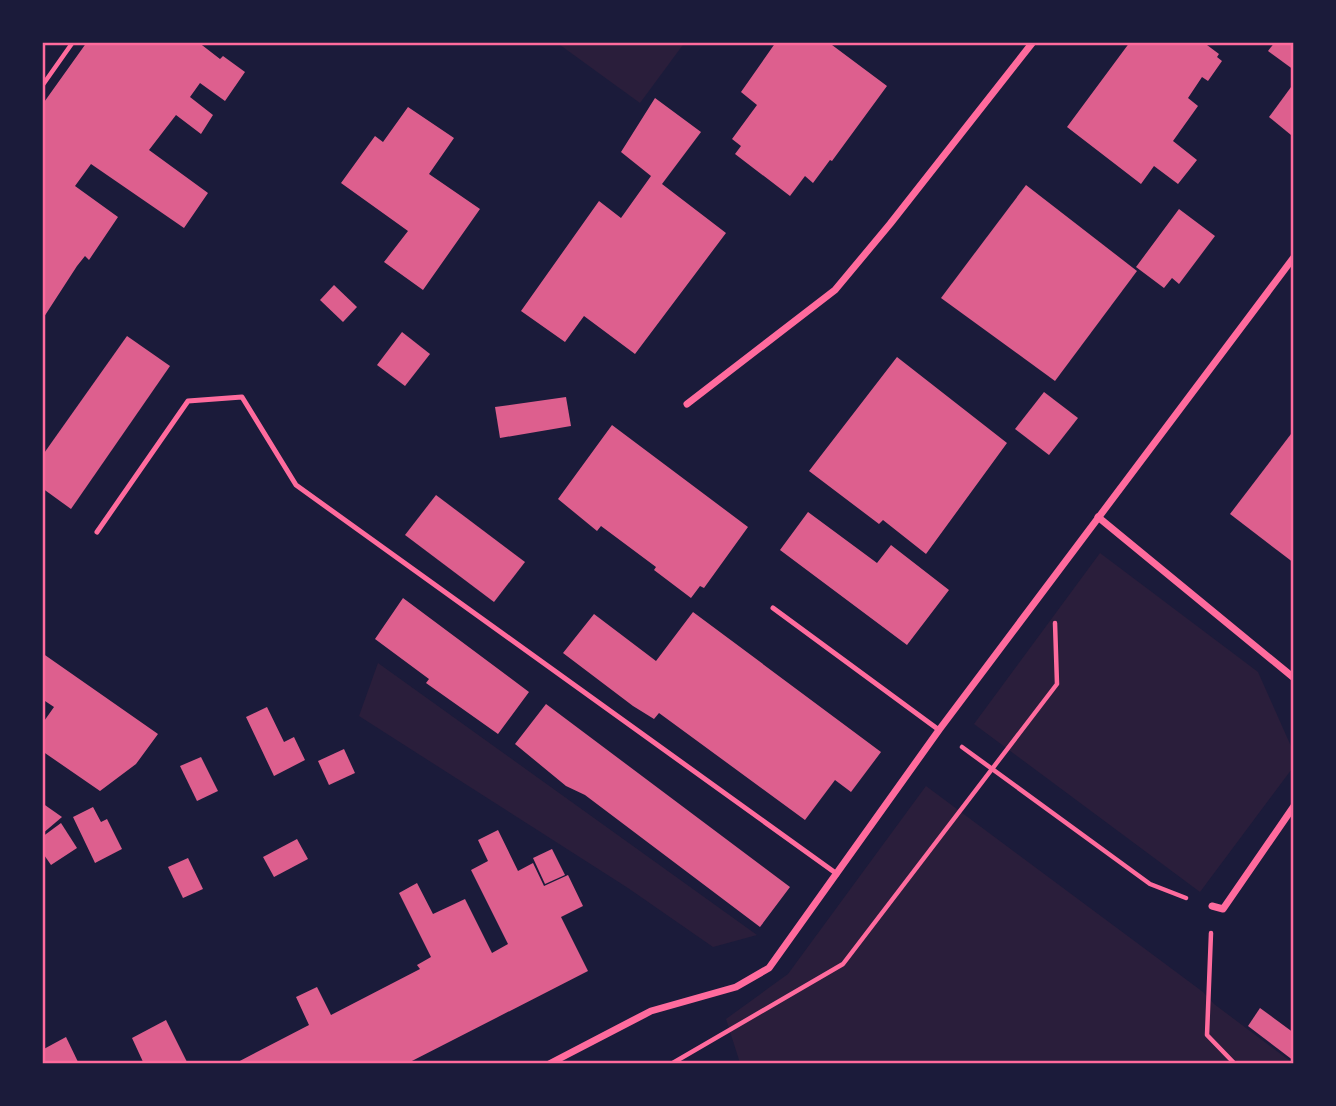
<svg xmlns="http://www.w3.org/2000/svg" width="1336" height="1106" viewBox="0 0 1336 1106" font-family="Rubik,sans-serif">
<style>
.green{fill:#2a1e3b}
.building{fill:#dd5f8e}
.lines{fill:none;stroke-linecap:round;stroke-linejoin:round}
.path{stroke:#ff6b9d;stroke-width:4.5}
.service{stroke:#ff6b9d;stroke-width:5}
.minor{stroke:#ff6b9d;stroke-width:7}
.neatline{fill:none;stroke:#ff6b9d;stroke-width:2.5}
</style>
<rect width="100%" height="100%" fill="#1b1b3a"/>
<g class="green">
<polygon points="556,42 685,42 640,103"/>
<polygon points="1100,553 1258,672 1294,753 1294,766 1200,892 974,724"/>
<polygon points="378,663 757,935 713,947 628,888 359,716"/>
<polygon points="926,786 1203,992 1214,1004 1294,1064 740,1063 726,1019 788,974"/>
</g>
<g class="building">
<polygon points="87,42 198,42 220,59 223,56 245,72 225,101 200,83 190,97 213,115 201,134 176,115 149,150 208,193 184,228 91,164 75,186 118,217 89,260 85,256 77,266 42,320 42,105"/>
<polygon points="776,42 828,42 887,86 832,161 830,160 813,183 805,176 790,196 735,154 741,146 732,139 757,105 741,92"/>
<polygon points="1130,42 1203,42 1219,54 1217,57 1222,61 1208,81 1202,77 1188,98 1198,106 1173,141 1197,160 1178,184 1154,166 1141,184 1067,127"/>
<polygon points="1275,42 1294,42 1294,70 1268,51"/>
<polygon points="1294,83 1294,131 1291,135 1269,117"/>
<polygon points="655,98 701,132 662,184 726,233 635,354 584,316 565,342 521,311 599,201 621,218 651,176 621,152"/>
<polygon points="408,107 454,138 429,174 480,209 423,290 384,262 408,231 341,183 375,136 383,142"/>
<polygon points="1026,185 1137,271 1055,381 941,298"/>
<polygon points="1179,209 1215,236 1179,284 1172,278 1164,288 1136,267"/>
<polygon points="334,285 357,307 343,322 320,300"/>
<polygon points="402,332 430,354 405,386 377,365"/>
<polygon points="127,336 170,366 71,509 42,488 42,456"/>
<polygon points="897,357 1007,443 926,554 883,520 879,524 809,471"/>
<polygon points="1044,392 1078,418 1049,455 1015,429"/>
<polygon points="566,397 571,426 500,438 495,407"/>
<polygon points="612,425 748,527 704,588 700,586 691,598 654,570 656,567 601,526 597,531 558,499"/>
<polygon points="1291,434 1294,436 1294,563 1230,514"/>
<polygon points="436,495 525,562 494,602 405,535"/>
<polygon points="808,512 877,563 891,545 949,590 907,645 780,550"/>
<polygon points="403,598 529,692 498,734 426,683 429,679 375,639"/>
<polygon points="693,612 881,752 851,792 835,780 805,820 659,713 654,719 633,706 563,653 594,614 656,661"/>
<polygon points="42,653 158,734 136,764 100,791 42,751 42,724 54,707 42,699"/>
<polygon points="546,704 790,887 760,927 585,795 566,786 515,744"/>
<polygon points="267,707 284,742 294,737 305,760 274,776 246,717"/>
<polygon points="344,749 355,773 329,785 318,761"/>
<polygon points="201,757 218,791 197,801 180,766"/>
<polygon points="42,803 62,817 42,834"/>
<polygon points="93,807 101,822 107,819 122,849 95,863 73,817"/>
<polygon points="61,823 77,848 51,865 42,852 42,837"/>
<polygon points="498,830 518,871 533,863 544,886 568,875 583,906 561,917 588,971 406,1064 234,1064 309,1025 296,997 317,987 331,1015 420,969 417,965 431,957 399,893 417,883 433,914 465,899 492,953 508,944 471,870 488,861 478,840"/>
<polygon points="297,839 308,859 274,877 263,857"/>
<polygon points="552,849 565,875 545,884 533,858"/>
<polygon points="188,858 203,889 183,898 168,867"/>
<polygon points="1260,1008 1294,1033 1294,1061 1248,1026"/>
<polygon points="166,1020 188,1064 144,1064 132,1038"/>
<polygon points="66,1037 79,1064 42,1064 42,1050"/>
</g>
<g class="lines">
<g class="path">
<polyline points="42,86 73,42"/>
<polyline points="962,747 1150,884 1186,898"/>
<polyline points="1211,933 1207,1035 1235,1064"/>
<polyline points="671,1064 843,964 1057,684 1055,623"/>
</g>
<g class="service">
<polyline points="97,532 188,401 242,397 296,485 837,874"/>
<polyline points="773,608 939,730"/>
</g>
<g class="minor">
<polyline points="687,404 835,290 890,224 1033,42"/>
<polyline points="1098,517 1294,678"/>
<polyline points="1212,906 1223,909 1294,806"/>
<polyline points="549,1064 651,1011 736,987 769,968 939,730 1294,257"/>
</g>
</g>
<rect width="1336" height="1106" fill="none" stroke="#1b1b3a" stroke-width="88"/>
<rect x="44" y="44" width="1248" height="1018" class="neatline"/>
</svg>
